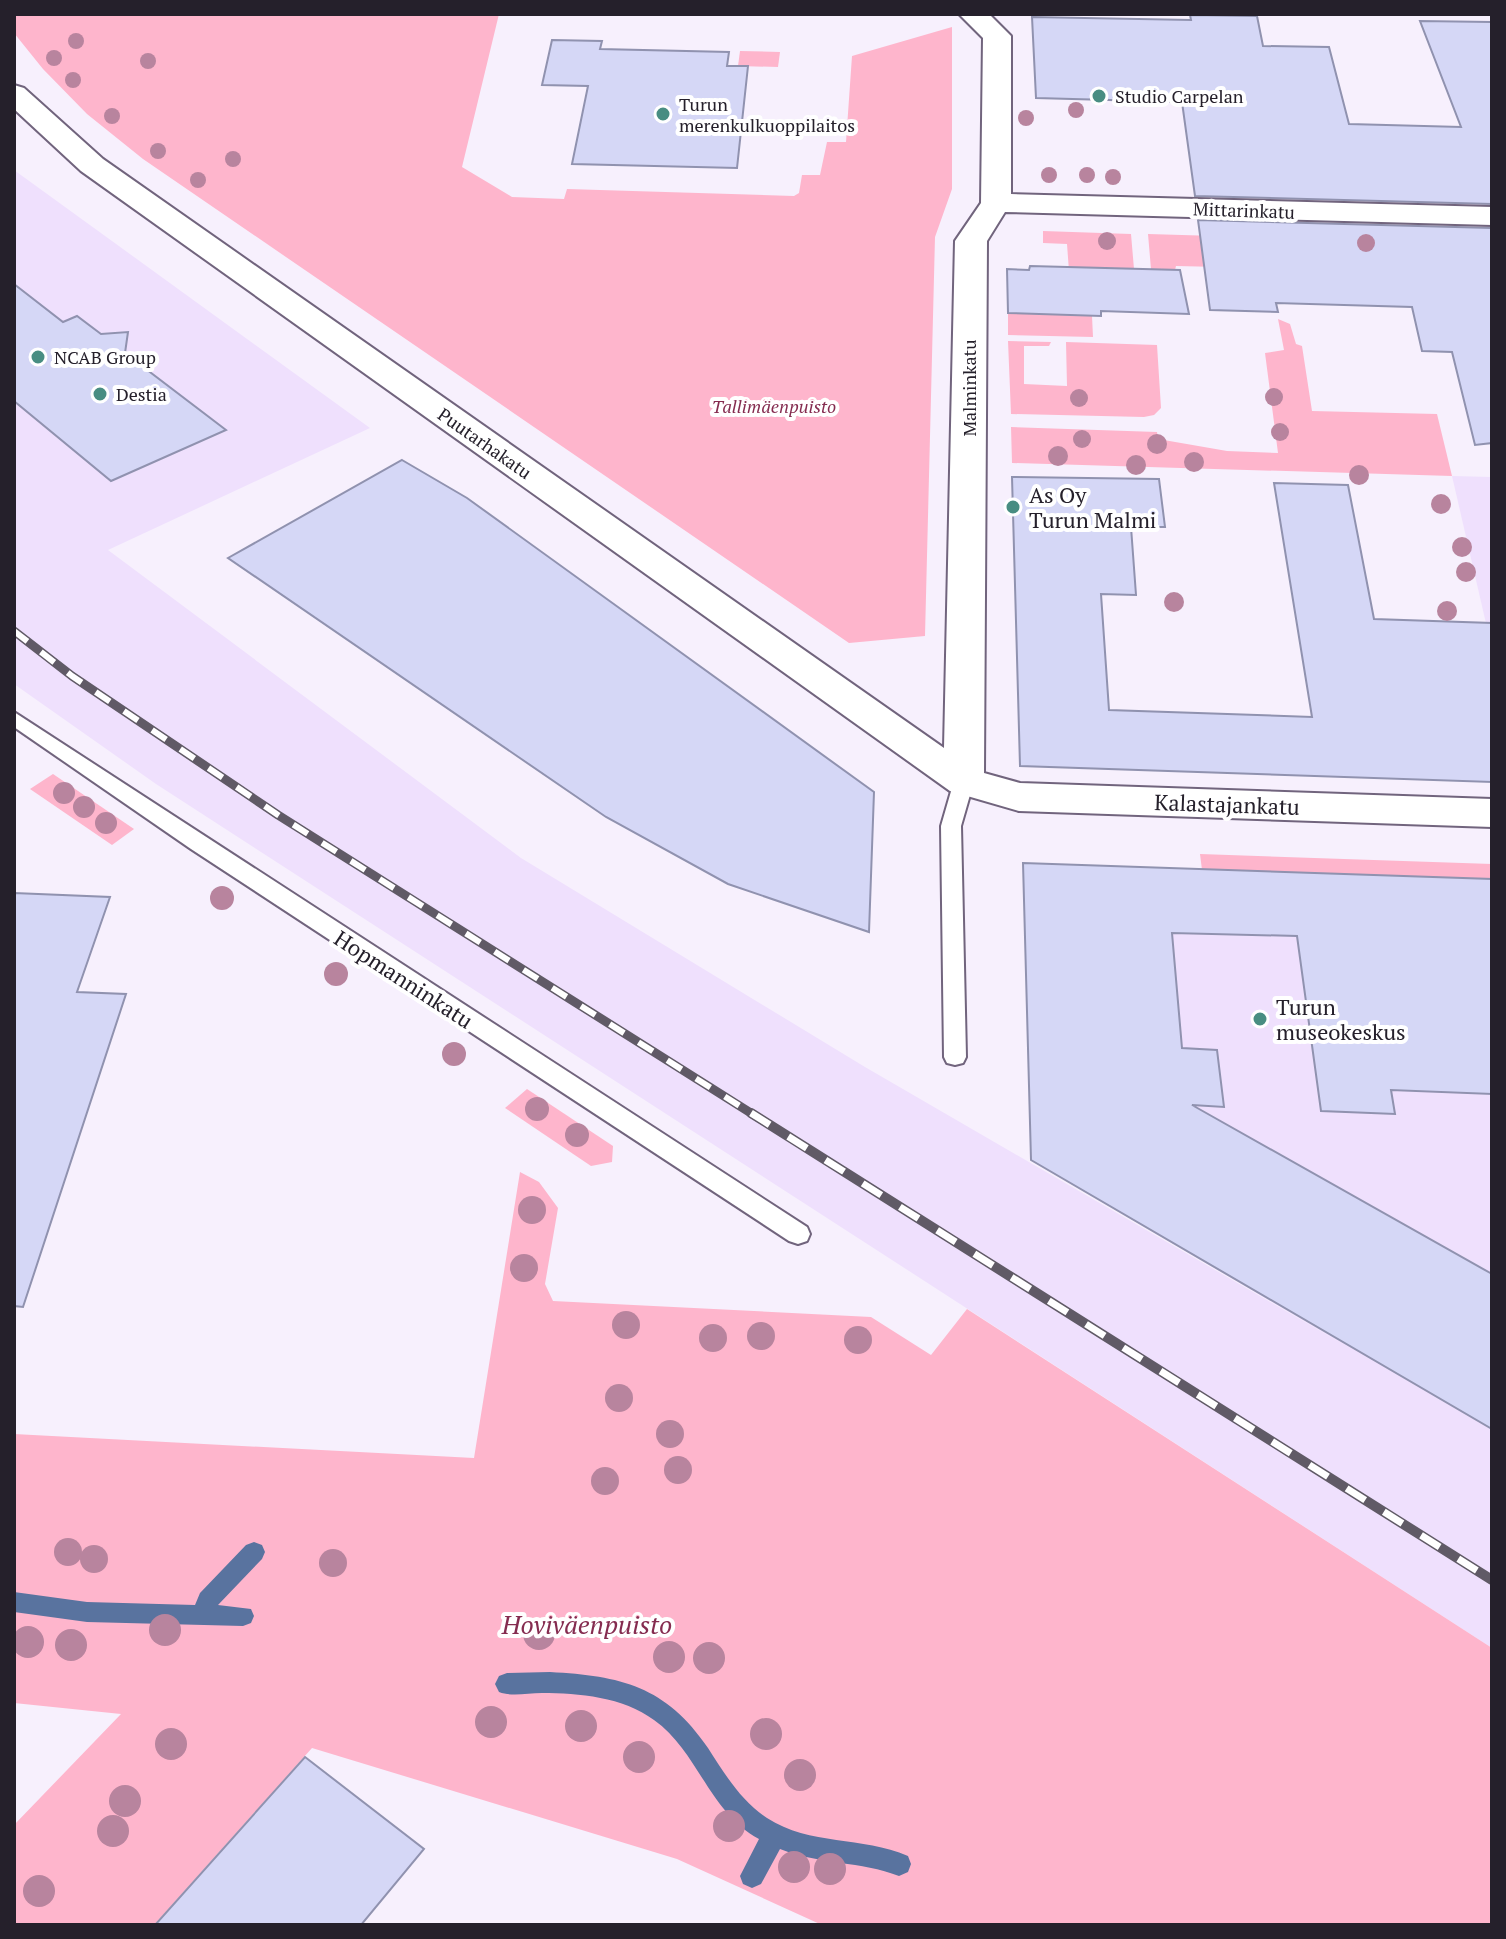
<svg xmlns="http://www.w3.org/2000/svg" width="1506" height="1939" viewBox="0 0 1506 1939" font-family="'PT Serif',serif">
<style>
.built{fill:#efe0fd}
.green{fill:#feb5cc}
.lines{fill:none;stroke-linecap:round;stroke-linejoin:round}
.stream{fill:#59739f;fill-rule:evenodd}
.building{fill:#d5d7f6;stroke:#9092af;stroke-width:2}
.service-casing{stroke:#71647d;stroke-width:4}
.minor-casing{stroke:#71647d;stroke-width:4}
.service{fill:#fff;fill-rule:evenodd}
.minor{fill:#fff;fill-rule:evenodd}
.rail-far1-casing{stroke:#605a66;stroke-width:9}
.rail-casing{stroke:#605a66;stroke-width:10}
.rail-far1{stroke:#fff;stroke-width:6;stroke-dasharray:17;stroke-linecap:butt}
.rail{stroke:#fff;stroke-width:7;stroke-dasharray:22;stroke-linecap:butt}
.tree{fill:#b8849e}
.poi-dot{fill:#488d82;stroke:#fff;stroke-width:3}
.labels{text-anchor:middle;dominant-baseline:central;stroke-width:8;stroke-linejoin:round;paint-order:stroke}
.far-poi-label{font-size:18px;fill:#25202b;stroke:#fff;text-anchor:start}
.far-street-label{font-size:18px;fill:#25202b;stroke:#fff}
.far-park-label{font-size:18px;font-style:italic;fill:#852c50;stroke:#fff}
.poi-label{font-size:22px;fill:#25202b;stroke:#fff;text-anchor:start}
.street-label{font-size:22px;fill:#25202b;stroke:#fff}
.near-park-label{font-size:26px;font-style:italic;fill:#852c50;stroke:#fff}
</style>
<rect width="100%" height="100%" fill="#f7f0fd"/>
<g class="built">
<polygon points="14,170 370,428 108,550 521,858 865,1067 1348,1347 1031,1160 1023,863 1492,879 1492,1648 156,784 14,684"/>
<polygon points="1452,476 1492,477 1492,648 1485,619"/>
</g>
<g class="green">
<polygon points="14,14 499,14 462,167 512,197 564,199 567,189 794,196 799,193 802,175 820,175 827,142 846,142 852,56 952,27 952,189 935,237 925,636 849,643 143,159 87,114 43,69 14,33"/>
<polygon points="740,51 780,52 778,67 738,66"/>
<polygon points="1043,231 1131,234 1134,269 1069,271 1067,244 1043,243"/>
<polygon points="1148,234 1216,236 1220,267 1176,266 1175,270 1151,269"/>
<polygon points="1008,313 1092,316 1093,337 1008,335"/>
<polygon points="1278,319 1290,324 1296,344 1302,346 1312,411 1437,414 1452,476 1012,463 1011,427 1157,432 1158,439 1227,451 1278,453 1265,353 1284,350"/>
<polygon points="1008,341 1051,342 1049,346 1024,346 1024,384 1067,386 1066,342 1157,345 1161,408 1154,415 1144,417 1011,414"/>
<polygon points="53,774 134,829 112,845 30,789"/>
<polygon points="1200,854 1492,864 1492,879 1202,870"/>
<polygon points="527,1089 613,1146 612,1162 591,1166 505,1108"/>
<polygon points="520,1172 539,1182 558,1208 545,1284 553,1301 871,1317 931,1355 967,1309 1492,1648 1492,1925 822,1925 677,1859 312,1748 154,1925 14,1925 14,1825 121,1714 14,1703 14,1434 474,1458"/>
</g>
<g class="lines">
<g class="stream">
<polygon points="254,1542 262,1545 265,1552 262,1559 218,1605 251,1609 254,1616 251,1623 243,1626 87,1622 14,1612 14,1592 87,1602 195,1605 200,1593 246,1545"/>
<path d="M550,1672C621,1676 666,1686 708,1748C724,1773 741,1801 767,1818C810,1846 862,1836 908,1856L911,1864L908,1872L899,1876C861,1861 820,1865 780,1849L761,1884L752,1888L743,1884L740,1876L759,1839C708,1811 698,1751 654,1720C623,1697 579,1693 542,1693C527,1693 512,1697 499,1692L495,1684L499,1676L507,1673Z"/>
</g>
</g>
<g class="building">
<polygon points="1190,15 1257,16 1263,46 1329,47 1349,124 1461,127 1420,21 1492,22 1492,204 1195,196 1182,102 1036,98 1032,17 1191,20"/>
<polygon points="552,40 602,41 600,49 729,52 727,66 748,66 737,168 572,164 588,86 542,85"/>
<polygon points="1198,220 1492,228 1492,443 1475,445 1452,352 1422,351 1412,307 1276,303 1278,312 1210,310"/>
<polygon points="1030,266 1180,270 1189,314 1101,311 1101,316 1008,313 1007,269 1029,270"/>
<polygon points="14,284 63,322 77,316 101,334 128,332 125,353 226,430 111,481 14,401"/>
<polygon points="402,460 467,498 874,792 869,932 728,884 606,817 228,558"/>
<polygon points="1012,477 1159,479 1165,527 1131,527 1136,595 1101,594 1109,710 1312,717 1274,483 1348,485 1374,619 1492,623 1492,782 1020,766"/>
<polygon points="1023,863 1492,879 1492,1094 1391,1090 1395,1114 1321,1111 1297,936 1172,933 1182,1048 1217,1050 1224,1107 1192,1105 1492,1274 1492,1429 1031,1160"/>
<polygon points="14,893 110,897 77,992 126,994 23,1307 14,1306"/>
<polygon points="305,1757 424,1849 361,1925 155,1925"/>
</g>
<g class="lines">
<g class="service-casing">
<g id="service">
<polygon points="14,712 807,1227 810,1234 807,1241 798,1244 789,1241 191,849 14,727"/>
<polygon points="964,774 974,781 961,826 966,1057 963,1063 955,1065 947,1063 944,1057 941,826 954,781"/>
</g>
</g>
<g class="minor-casing">
<polygon id="minor" points="959,14 989,14 1011,36 1011,194 1492,207 1492,225 1005,212 987,241 984,773 1020,783 1492,799 1492,827 1019,811 950,791 81,171 14,109 14,85 24,88 103,159 944,748 955,241 981,203 983,38"/>
</g>
<use href="#service" class="service"/>
<use href="#minor" class="minor"/>
<g class="rail-far1-casing">
<polyline id="rail-far1" points="14,631 72,676 278,815 754,1115"/>
</g>
<g class="rail-casing">
<polyline id="rail" points="751,1113 1492,1580"/>
</g>
<use href="#rail-far1" class="rail-far1"/>
<use href="#rail" class="rail"/>
</g>
<g class="tree">
<circle cx="76" cy="41" r="8"/>
<circle cx="54" cy="58" r="8"/>
<circle cx="148" cy="61" r="8"/>
<circle cx="73" cy="80" r="8"/>
<circle cx="1076" cy="110" r="8"/>
<circle cx="112" cy="116" r="8"/>
<circle cx="1026" cy="118" r="8"/>
<circle cx="158" cy="151" r="8"/>
<circle cx="233" cy="159" r="8"/>
<circle cx="1049" cy="175" r="8"/>
<circle cx="1087" cy="175" r="8"/>
<circle cx="1113" cy="177" r="8"/>
<circle cx="198" cy="180" r="8"/>
<circle cx="1107" cy="241" r="9"/>
<circle cx="1366" cy="243" r="9"/>
<circle cx="1274" cy="397" r="9"/>
<circle cx="1079" cy="398" r="9"/>
<circle cx="1280" cy="432" r="9"/>
<circle cx="1082" cy="439" r="9"/>
<circle cx="1157" cy="444" r="10"/>
<circle cx="1058" cy="456" r="10"/>
<circle cx="1194" cy="462" r="10"/>
<circle cx="1136" cy="465" r="10"/>
<circle cx="1359" cy="475" r="10"/>
<circle cx="1441" cy="504" r="10"/>
<circle cx="1462" cy="547" r="10"/>
<circle cx="1466" cy="572" r="10"/>
<circle cx="1174" cy="602" r="10"/>
<circle cx="1447" cy="611" r="10"/>
<circle cx="64" cy="793" r="11"/>
<circle cx="84" cy="807" r="11"/>
<circle cx="106" cy="823" r="11"/>
<circle cx="222" cy="898" r="12"/>
<circle cx="336" cy="974" r="12"/>
<circle cx="454" cy="1054" r="12"/>
<circle cx="537" cy="1109" r="12"/>
<circle cx="577" cy="1135" r="12"/>
<circle cx="532" cy="1210" r="14"/>
<circle cx="524" cy="1268" r="14"/>
<circle cx="626" cy="1325" r="14"/>
<circle cx="761" cy="1336" r="14"/>
<circle cx="713" cy="1338" r="14"/>
<circle cx="858" cy="1340" r="14"/>
<circle cx="619" cy="1398" r="14"/>
<circle cx="670" cy="1434" r="14"/>
<circle cx="678" cy="1470" r="14"/>
<circle cx="605" cy="1481" r="14"/>
<circle cx="68" cy="1552" r="14"/>
<circle cx="94" cy="1559" r="14"/>
<circle cx="333" cy="1563" r="14"/>
<circle cx="165" cy="1630" r="16"/>
<circle cx="539" cy="1634" r="16"/>
<circle cx="28" cy="1642" r="16"/>
<circle cx="71" cy="1645" r="16"/>
<circle cx="669" cy="1657" r="16"/>
<circle cx="709" cy="1658" r="16"/>
<circle cx="491" cy="1722" r="16"/>
<circle cx="581" cy="1726" r="16"/>
<circle cx="766" cy="1734" r="16"/>
<circle cx="171" cy="1744" r="16"/>
<circle cx="639" cy="1757" r="16"/>
<circle cx="800" cy="1775" r="16"/>
<circle cx="125" cy="1801" r="16"/>
<circle cx="729" cy="1826" r="16"/>
<circle cx="113" cy="1831" r="16"/>
<circle cx="794" cy="1867" r="16"/>
<circle cx="830" cy="1869" r="16"/>
<circle cx="39" cy="1891" r="16"/>
</g>
<g class="poi-dot">
<circle cx="1099" cy="96" r="8"/>
<circle cx="663" cy="114" r="8"/>
<circle cx="38" cy="357" r="8"/>
<circle cx="100" cy="394" r="8"/>
<circle cx="1013" cy="507" r="8"/>
<circle cx="1260" cy="1019" r="8"/>
</g>
<g class="labels">
<g class="far-poi-label">
<text x="1115" y="96">Studio Carpelan</text>
<text x="679" y="104">Turun<tspan x="679" dy="21">merenkulkuoppilaitos</tspan></text>
<text x="54" y="357">NCAB Group</text>
<text x="116" y="394">Destia</text>
</g>
<g class="far-street-label">
<text transform="translate(1244 210) rotate(2)">Mittarinkatu</text>
<text transform="translate(969 388) rotate(-90)">Malminkatu</text>
<text transform="translate(485 443) rotate(35)">Puutarhakatu</text>
</g>
<g class="far-park-label">
<text x="774" y="406">Tallimäenpuisto</text>
</g>
<g class="poi-label">
<text x="1029" y="494">As Oy<tspan x="1029" dy="25">Turun Malmi</tspan></text>
<text x="1276" y="1006">Turun<tspan x="1276" dy="25">museokeskus</tspan></text>
</g>
<g class="street-label">
<text transform="translate(1227 804) rotate(2)">Kalastajankatu</text>
<text transform="translate(404 979) rotate(33)">Hopmanninkatu</text>
</g>
<g class="near-park-label">
<text x="587" y="1624">Hoviväenpuisto</text>
</g>
</g>
<rect width="1506" height="1939" fill="none" stroke="#25202b" stroke-width="32"/>
</svg>
